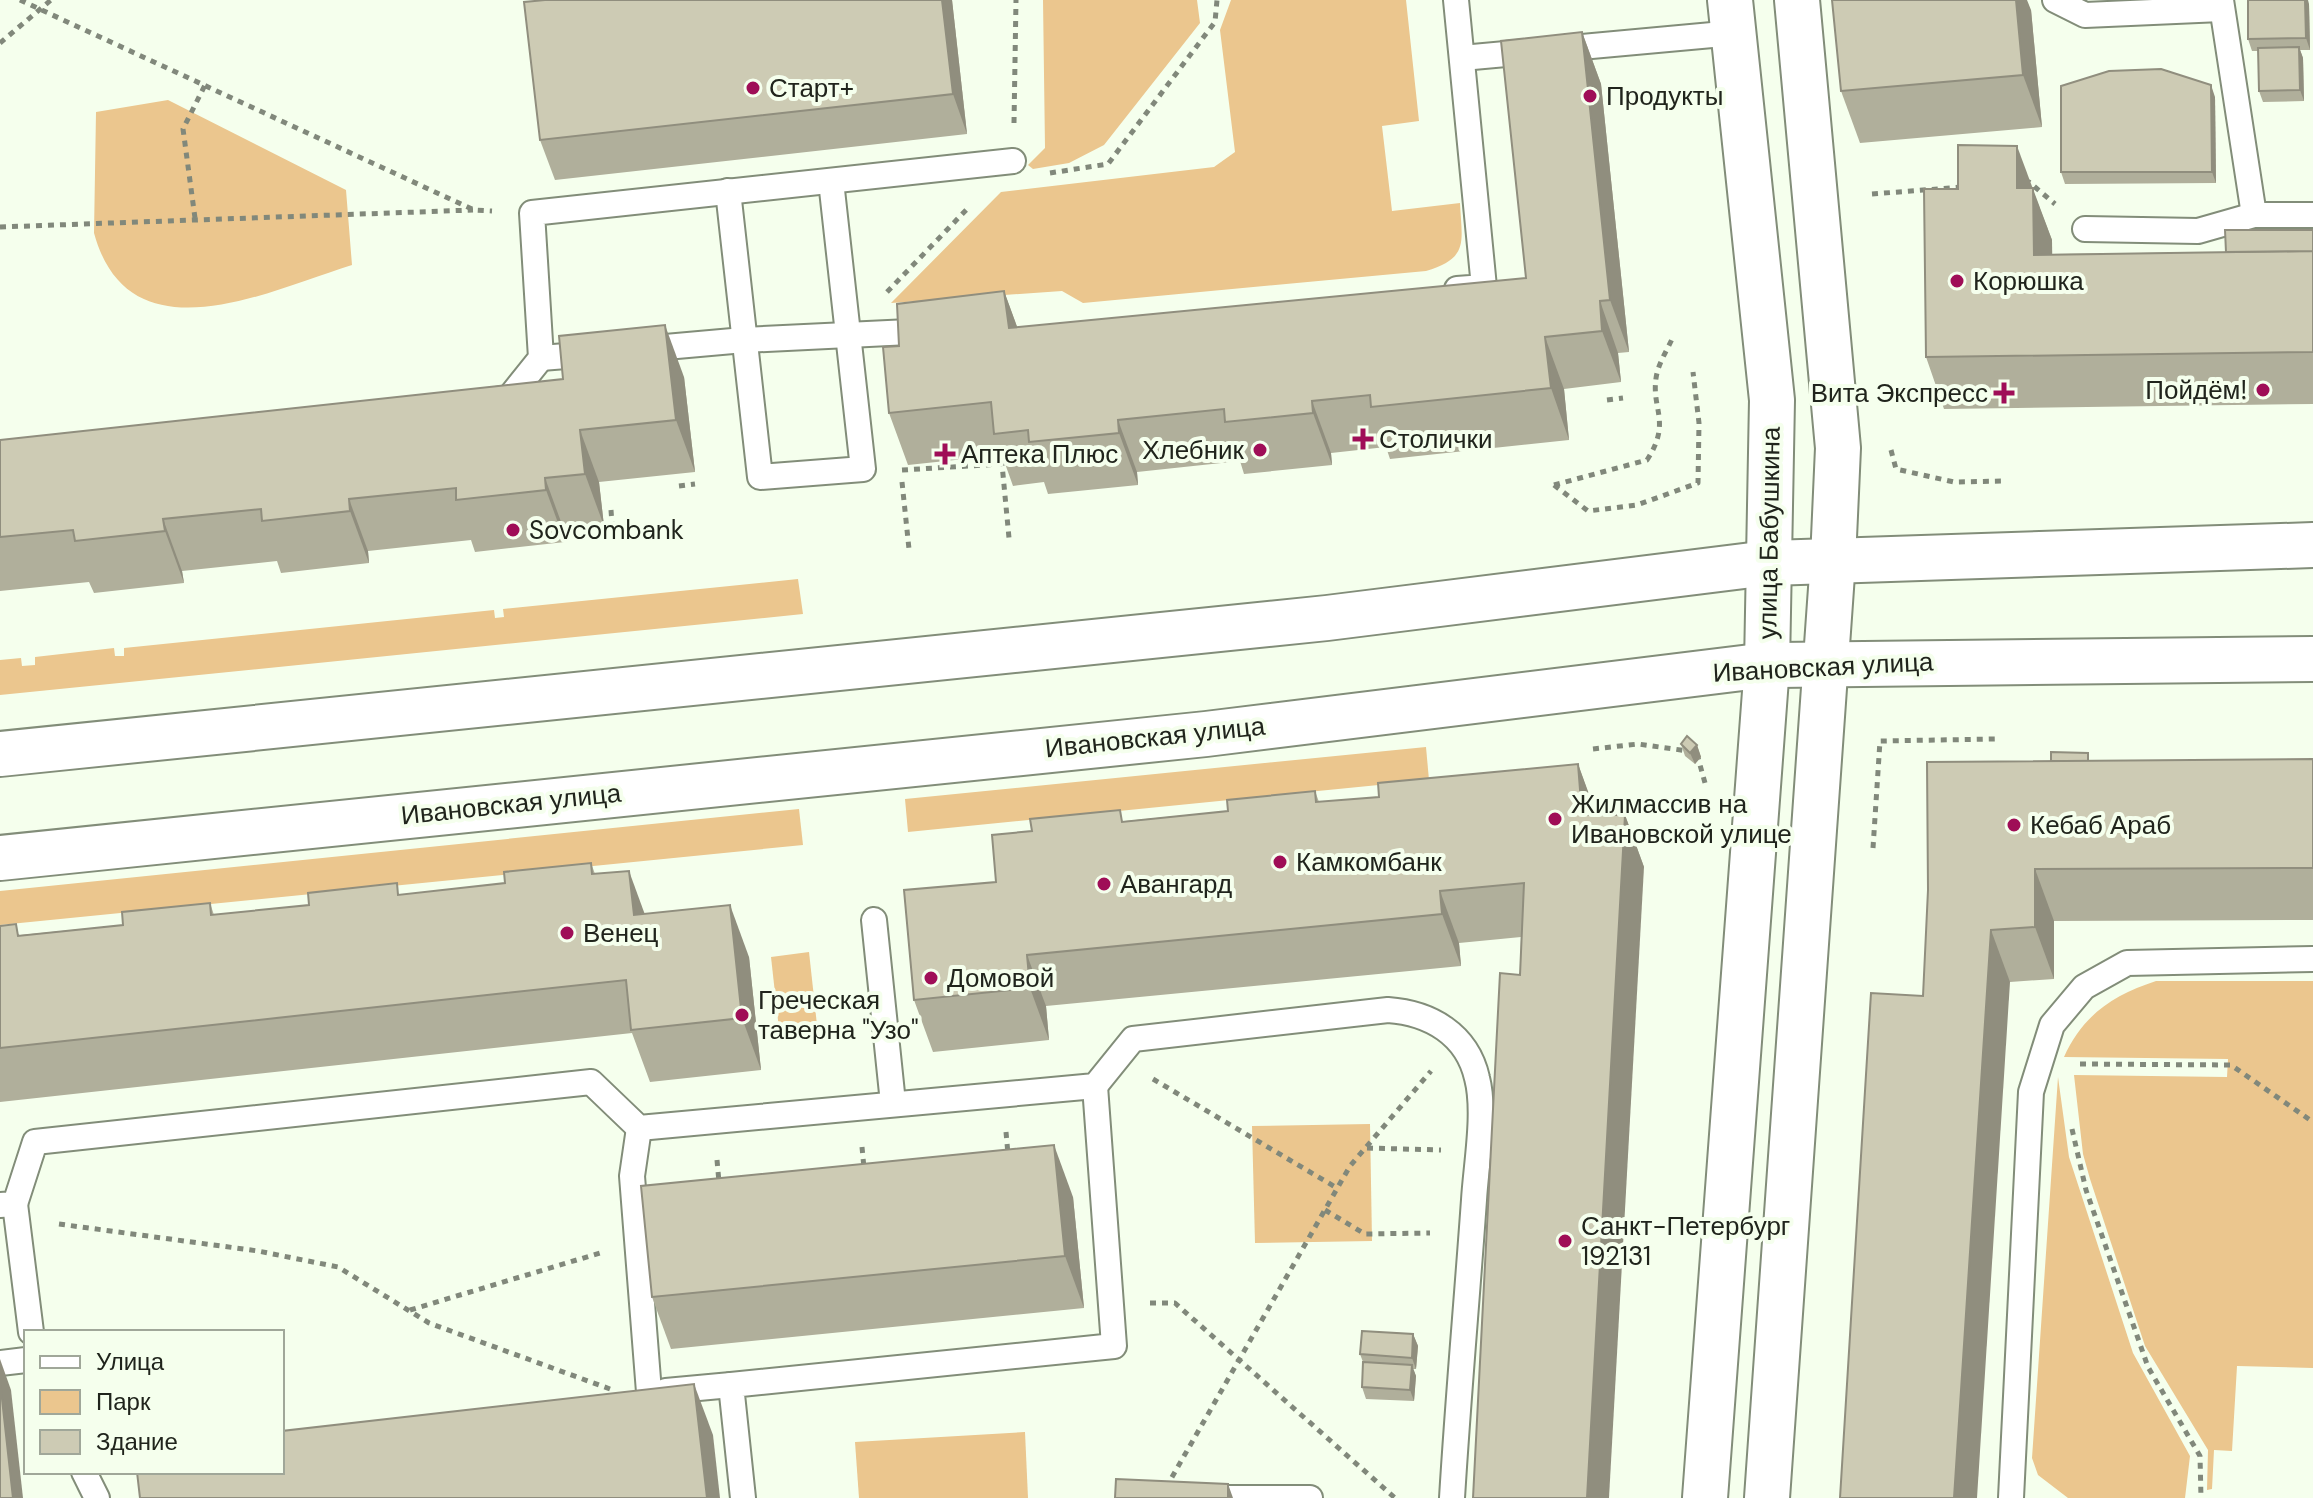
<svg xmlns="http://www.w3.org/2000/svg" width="2313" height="1498" viewBox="0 0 2313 1498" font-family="'DM Sans',sans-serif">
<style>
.green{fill:#ebc68e}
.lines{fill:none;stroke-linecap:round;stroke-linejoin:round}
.service-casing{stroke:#828d79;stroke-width:28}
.tertiary-casing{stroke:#828d79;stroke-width:48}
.secondary-casing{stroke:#828d79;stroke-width:48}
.primary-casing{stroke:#828d79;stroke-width:48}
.path{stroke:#81887b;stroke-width:5;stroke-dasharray:6 6;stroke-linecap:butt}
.service{stroke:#fff;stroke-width:24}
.tertiary{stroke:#fff;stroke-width:44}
.secondary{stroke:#fff;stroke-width:44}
.primary{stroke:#fff;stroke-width:44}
.wall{fill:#b0af9b}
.shaded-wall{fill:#908e7e}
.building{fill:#cdcbb4;stroke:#908e7e;stroke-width:2}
.poi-dot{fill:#9f0e57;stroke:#f5ffed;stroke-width:3}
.labels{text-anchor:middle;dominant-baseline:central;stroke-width:8;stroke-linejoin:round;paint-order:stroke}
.poi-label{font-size:26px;fill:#20241c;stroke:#f5ffed;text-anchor:start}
.street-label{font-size:26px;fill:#20241c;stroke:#f5ffed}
</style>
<rect width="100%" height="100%" fill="#f5ffed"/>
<g class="green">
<polygon points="1043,0 1197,0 1200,23 1104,145 1069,163 1033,169 1028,165 1045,148"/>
<path d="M1231,0H1406L1419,121L1382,126L1392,211L1460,203C1462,243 1469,258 1426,271L1083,303L1062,291L891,303L1001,192L1214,167L1235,152L1220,30Z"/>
<path d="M168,100L346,190L352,265C268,291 129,361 94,233L96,112Z"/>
<polygon points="798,579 803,614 0,695 0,660 21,658 22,666 35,665 35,657 114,648 115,656 124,656 124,648 494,610 495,618 504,617 503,609"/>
<polygon points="1426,747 1429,780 908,832 905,799"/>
<polygon points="799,809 803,845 0,925 0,891"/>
<polygon points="809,952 817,1025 779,1029 771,957"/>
<path d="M2156,981H2313V1368L2237,1366L2232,1451L2214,1450L2212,1489L2207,1490L2208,1450L2145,1346L2090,1179L2083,1154L2074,1075L2227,1077L2228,1059L2064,1057C2083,1015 2113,995 2156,981Z"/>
<polygon points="2058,1077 2069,1157 2133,1353 2190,1456 2185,1498 2068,1498 2038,1475 2032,1458"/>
<polygon points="1370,1124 1372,1241 1255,1243 1252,1126"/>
<polygon points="1025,1432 1028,1498 859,1498 855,1442"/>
</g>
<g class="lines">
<g class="service-casing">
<g id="service">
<polyline points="1456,0 1484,287 1457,289"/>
<polyline points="2055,0 2085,15 2221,9"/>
<polyline points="2221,0 2254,215"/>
<polyline points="1462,58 1734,33"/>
<polyline points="728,191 760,477 863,469 831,181"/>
<polyline points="2085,229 2198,231 2254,215 2313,215"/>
<polyline points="643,349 744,340 930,331"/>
<polyline points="541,358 591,354"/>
<polyline points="495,400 509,398 541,358 532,213 1013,161"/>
<polyline points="874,920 893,1103"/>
<polyline points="639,1128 632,1176 649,1392"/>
<polyline points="15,1204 31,1332"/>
<path d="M0,1205L15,1204L35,1142L591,1082L639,1128L1095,1086L1133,1039L1388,1010C1430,1013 1467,1034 1477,1078C1486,1112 1476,1165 1474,1200C1467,1299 1458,1399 1452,1498"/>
<polyline points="0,1363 26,1360"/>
<polyline points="666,1391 731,1385"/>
<polyline points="84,1472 97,1498"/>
<polyline points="743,1498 731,1385 1114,1346 1095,1086"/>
<polyline points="1218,1498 1310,1498"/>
<polyline points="2011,1498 2031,1092 2052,1025 2084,987 2127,963 2313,959"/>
</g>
</g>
<g class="tertiary-casing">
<g id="tertiary">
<polyline points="1730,0 1772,400 1767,665"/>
<polyline points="1797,0 1838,448 1833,560"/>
</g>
</g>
<g class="secondary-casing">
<g id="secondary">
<polyline points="1705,1498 1767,665"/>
<polyline points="1767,1498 1833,560"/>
</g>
</g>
<g class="primary-casing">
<g id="primary">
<polyline points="0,754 1327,618 1768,563 2313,545"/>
<polyline points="0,858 1206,734 1767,665 2313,659"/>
</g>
</g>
<g class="path">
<polyline points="20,0 474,210 492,211"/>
<polyline points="0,43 51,0"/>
<polyline points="1014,123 1016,0"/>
<polyline points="1050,173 1108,164 1215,22 1217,0"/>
<polyline points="2024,182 2029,182 2055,204"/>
<polyline points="1872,194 1963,187"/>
<polyline points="195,218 183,129 205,85"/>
<polyline points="0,227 473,210"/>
<polyline points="887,292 969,207"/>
<polyline points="1607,400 1623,398"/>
<polyline points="1891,450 1896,469 1954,482 2002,481"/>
<polyline points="902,470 1002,464 1009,538"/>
<polyline points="902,482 909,549"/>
<polyline points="1554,485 1588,511 1637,505 1698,483 1699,423 1693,372"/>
<path d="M1554,485L1647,460C1673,420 1649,408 1657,373C1660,361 1668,348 1673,337"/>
<polyline points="679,486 695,484"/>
<polyline points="611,510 612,524"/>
<polyline points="1593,749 1638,744 1688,751"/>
<polyline points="1697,754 1705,783"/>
<polyline points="1873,848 1880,741 1995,739"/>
<polyline points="2080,1064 2231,1065 2313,1122"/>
<polyline points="1153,1079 1337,1188"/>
<polyline points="2072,1129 2086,1190 2148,1367 2200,1456 2201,1498"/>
<polyline points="1006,1132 1008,1154"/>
<polyline points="862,1147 864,1168"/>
<polyline points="1367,1148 1441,1150"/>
<polyline points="717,1160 719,1182"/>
<polyline points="1325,1210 1365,1234 1430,1233"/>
<polyline points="59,1224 258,1251 338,1267 429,1323 610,1389"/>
<polyline points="1150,1303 1175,1303 1395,1498"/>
<polyline points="410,1310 600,1253"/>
<polyline points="1160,1498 1350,1166 1431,1071"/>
</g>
<use href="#service" class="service"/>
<use href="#tertiary" class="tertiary"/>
<use href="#secondary" class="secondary"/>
<use href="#primary" class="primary"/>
</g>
<g class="wall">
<polygon points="952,0 967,134 555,180 540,140"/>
<polygon points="2309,4 2310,50 2300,50 2303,58 2304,101 2263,102 2259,91 2258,51 2252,51 2248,39"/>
<polygon points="2031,10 2042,127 1860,143 1841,91"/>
<polygon points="1582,32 1601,84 1629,352 1618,353 1621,382 1564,389 1569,440 1390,459 1386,447 1331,453 1332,465 1244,474 1240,461 1137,472 1138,485 1048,494 1044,482 1013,486 1002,455 908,465 889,413 899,346 1004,291 1017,327 1526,278"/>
<polygon points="2215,97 2216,183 2065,184 2061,172"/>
<polygon points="2032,188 2052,240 2052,254 2226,252 2313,230 2313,404 1944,409 1926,357"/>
<polygon points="684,377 695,472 599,482 604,526 564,530 565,542 475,552 471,540 368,551 369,563 281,573 277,561 182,571 184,583 94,593 89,582 0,591 0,440"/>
<polygon points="1681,744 1697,745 1701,757 1695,764 1685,756"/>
<polygon points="2313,759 2313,920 2054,921 2054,979 2010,982 1923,996 2091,761"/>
<polygon points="1578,764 1596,815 1625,815 1644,867 1520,975 1521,937 1459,943 1461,966 1046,1006 1049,1040 933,1052 914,1000 996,882 1125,821 1228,811 1315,791 1319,802 1379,797"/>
<polygon points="591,863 595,874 645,914 749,957 761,1070 650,1082 632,1033 0,1102 0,926 20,935 123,925 210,903 214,915 402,895 505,883"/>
<polygon points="1073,1197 1084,1308 671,1349 652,1297"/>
<polygon points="1413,1334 1418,1346 1416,1369 1413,1369 1416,1376 1414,1401 1366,1399 1362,1387 1363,1362 1360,1354"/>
</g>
<g class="shaded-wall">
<polygon points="942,0 952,0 967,134 953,94"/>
<polygon points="2016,0 2027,0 2031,10 2042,127 2023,75"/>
<polygon points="2305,0 2308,0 2309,4 2310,50 2306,38"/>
<polygon points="1582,32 1601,84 1629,352 1610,300"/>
<polygon points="2299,47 2303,58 2304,101 2300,90"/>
<polygon points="2211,85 2215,97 2216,183 2212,172"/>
<polygon points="2017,146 2052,240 2053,307 2034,255 2017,188"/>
<polygon points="1004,291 1023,343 1009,328"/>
<polygon points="1600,301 1618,353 1621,382 1602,331"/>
<polygon points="665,325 684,377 695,472 676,420"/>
<polygon points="1545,337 1564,389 1569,440 1551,388"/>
<polygon points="1312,401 1331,453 1332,465 1313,413"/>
<polygon points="1118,420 1137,472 1138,485 1119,433"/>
<polygon points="580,430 599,482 604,526 585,474"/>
<polygon points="545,478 564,530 565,542 546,490"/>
<polygon points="349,499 368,551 369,563 350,511"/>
<polygon points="163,519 182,571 184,583 165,531"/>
<polygon points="1697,745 1701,757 1695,764 1690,753"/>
<polygon points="1578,764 1597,816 1582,815"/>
<polygon points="1625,815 1644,867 1609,1498 1587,1498"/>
<polygon points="2035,869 2054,921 2054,979 2035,927"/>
<polygon points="629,871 648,923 634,915"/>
<polygon points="1440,891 1459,943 1461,966 1442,914"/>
<polygon points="730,905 749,957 761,1070 742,1018"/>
<polygon points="1991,930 2010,982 1977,1498 1954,1498"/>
<polygon points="1027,955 1046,1006 1049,1040 1030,988"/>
<polygon points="1054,1145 1073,1197 1084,1308 1065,1256"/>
<polygon points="1413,1334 1418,1346 1416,1369 1412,1358"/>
<polygon points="0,1359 11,1390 23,1498 13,1498 0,1381"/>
<polygon points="1412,1365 1416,1376 1414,1401 1410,1390"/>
<polygon points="694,1384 713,1435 720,1498 707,1498"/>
<polygon points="1228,1484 1233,1498 1228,1498"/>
</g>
<g class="building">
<polygon points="545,0 942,0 953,94 540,140 524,2"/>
<polygon points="1832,0 2016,0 2023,75 1841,91"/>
<polygon points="2248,0 2305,0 2306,38 2248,39"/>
<polygon points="1582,32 1610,300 1600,301 1602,331 1545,337 1551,388 1371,407 1370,395 1312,401 1313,413 1225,422 1224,409 1118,420 1119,433 1029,442 1028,430 994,434 991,402 889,413 883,347 899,346 897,304 1004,291 1009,328 1526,278 1501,41"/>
<polygon points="2299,47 2300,90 2259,91 2258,48"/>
<polygon points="2161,69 2211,85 2212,172 2061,172 2061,86 2109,71"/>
<polygon points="1958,145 2017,146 2017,188 2033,188 2034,255 2313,251 2313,352 1926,357 1924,189 1958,189"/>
<polygon points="2225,230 2313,230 2313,251 2226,252"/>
<polygon points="665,325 676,420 580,430 585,474 545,478 546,490 456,500 456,488 349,499 350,511 262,521 261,509 163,519 165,531 75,541 73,530 0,537 0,440 563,379 559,336"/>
<polygon points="1687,736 1697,745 1690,753 1681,744"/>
<polygon points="2051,752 2088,753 2088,761 2051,761"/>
<polygon points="2313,759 2313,868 2035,869 2035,927 1991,930 1954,1498 1840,1498 1871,993 1923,996 1928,890 1927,762"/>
<polygon points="1578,764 1582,815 1625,815 1587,1498 1473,1498 1500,973 1520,975 1524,883 1440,891 1442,914 1027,955 1030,988 914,1000 904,890 996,882 992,835 1032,831 1030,819 1120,810 1122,822 1228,811 1227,800 1315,791 1316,802 1379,797 1378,783"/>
<polygon points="591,863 592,874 629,871 634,915 730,905 742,1018 631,1030 626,980 0,1048 0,926 16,924 18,936 123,925 122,912 210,903 211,915 309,905 308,893 397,883 398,895 505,883 504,872"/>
<polygon points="1054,1145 1065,1256 652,1297 641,1186"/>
<polygon points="1362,1331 1413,1334 1412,1358 1360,1354"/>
<polygon points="1363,1362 1412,1365 1410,1390 1362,1387"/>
<polygon points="0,1381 13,1498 0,1498"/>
<polygon points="694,1384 707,1498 140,1498 137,1472 282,1472 282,1431"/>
<polygon points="1116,1479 1228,1484 1228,1498 1115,1498"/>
</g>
<g class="poi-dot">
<circle cx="753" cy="88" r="8"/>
<circle cx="1590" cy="96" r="8"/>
<circle cx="1957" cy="281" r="8"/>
<circle cx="2263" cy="390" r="8"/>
<path d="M2000 381h8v8h8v8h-8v8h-8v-8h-8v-8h8z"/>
<path d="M1359 427h8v8h8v8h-8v8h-8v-8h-8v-8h8z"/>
<circle cx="1260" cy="450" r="8"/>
<path d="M941 442h8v8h8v8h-8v8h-8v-8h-8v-8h8z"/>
<circle cx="513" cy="530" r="8"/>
<circle cx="1555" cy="819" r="8"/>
<circle cx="2014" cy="825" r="8"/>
<circle cx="1280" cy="862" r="8"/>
<circle cx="1104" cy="884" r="8"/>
<circle cx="567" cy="933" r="8"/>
<circle cx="931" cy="978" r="8"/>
<circle cx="742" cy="1015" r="8"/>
<circle cx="1565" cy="1241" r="8"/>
</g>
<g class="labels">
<g class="poi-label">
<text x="769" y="88">Старт+</text>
<text x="1606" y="96">Продукты</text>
<text x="1973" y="281">Корюшка</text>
<text x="2247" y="390" text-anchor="end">Пойдём!</text>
<text x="1988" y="393" text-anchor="end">Вита Экспресс</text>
<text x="1379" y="439">Столички</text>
<text x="1244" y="450" text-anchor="end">Хлебник</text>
<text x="961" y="454">Аптека Плюс</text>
<text x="529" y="530">Sovcombank</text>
<text x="1571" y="804">Жилмассив на<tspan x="1571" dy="30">Ивановской улице</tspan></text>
<text x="2030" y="825">Кебаб Араб</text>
<text x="1296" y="862">Камкомбанк</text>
<text x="1120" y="884">Авангард</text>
<text x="583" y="933">Венец</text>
<text x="947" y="978">Домовой</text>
<text x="758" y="1000">Греческая<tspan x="758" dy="30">таверна "Узо"</tspan></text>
<text x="1581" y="1226">Санкт-Петербург<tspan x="1581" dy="30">192131</tspan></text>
</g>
<g class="street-label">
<text transform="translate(1769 533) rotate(-89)">улица Бабушкина</text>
<text transform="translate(1823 667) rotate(-3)">Ивановская улица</text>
<text transform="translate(1155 737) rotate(-6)">Ивановская улица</text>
<text transform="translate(511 804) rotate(-6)">Ивановская улица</text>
</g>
</g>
<rect x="24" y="1330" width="260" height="144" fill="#f5ffed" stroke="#a0a799" stroke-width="2"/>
<rect x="40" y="1356" width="40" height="12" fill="#ffffff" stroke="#a0a799" stroke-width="2"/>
<text x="96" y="1370" font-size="24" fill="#20241c">Улица</text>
<rect x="40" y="1390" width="40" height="24" fill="#ebc68e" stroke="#a0a799" stroke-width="2"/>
<text x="96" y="1410" font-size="24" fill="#20241c">Парк</text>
<rect x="40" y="1430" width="40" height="24" fill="#cdcbb4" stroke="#a0a799" stroke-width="2"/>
<text x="96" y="1450" font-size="24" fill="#20241c">Здание</text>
</svg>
